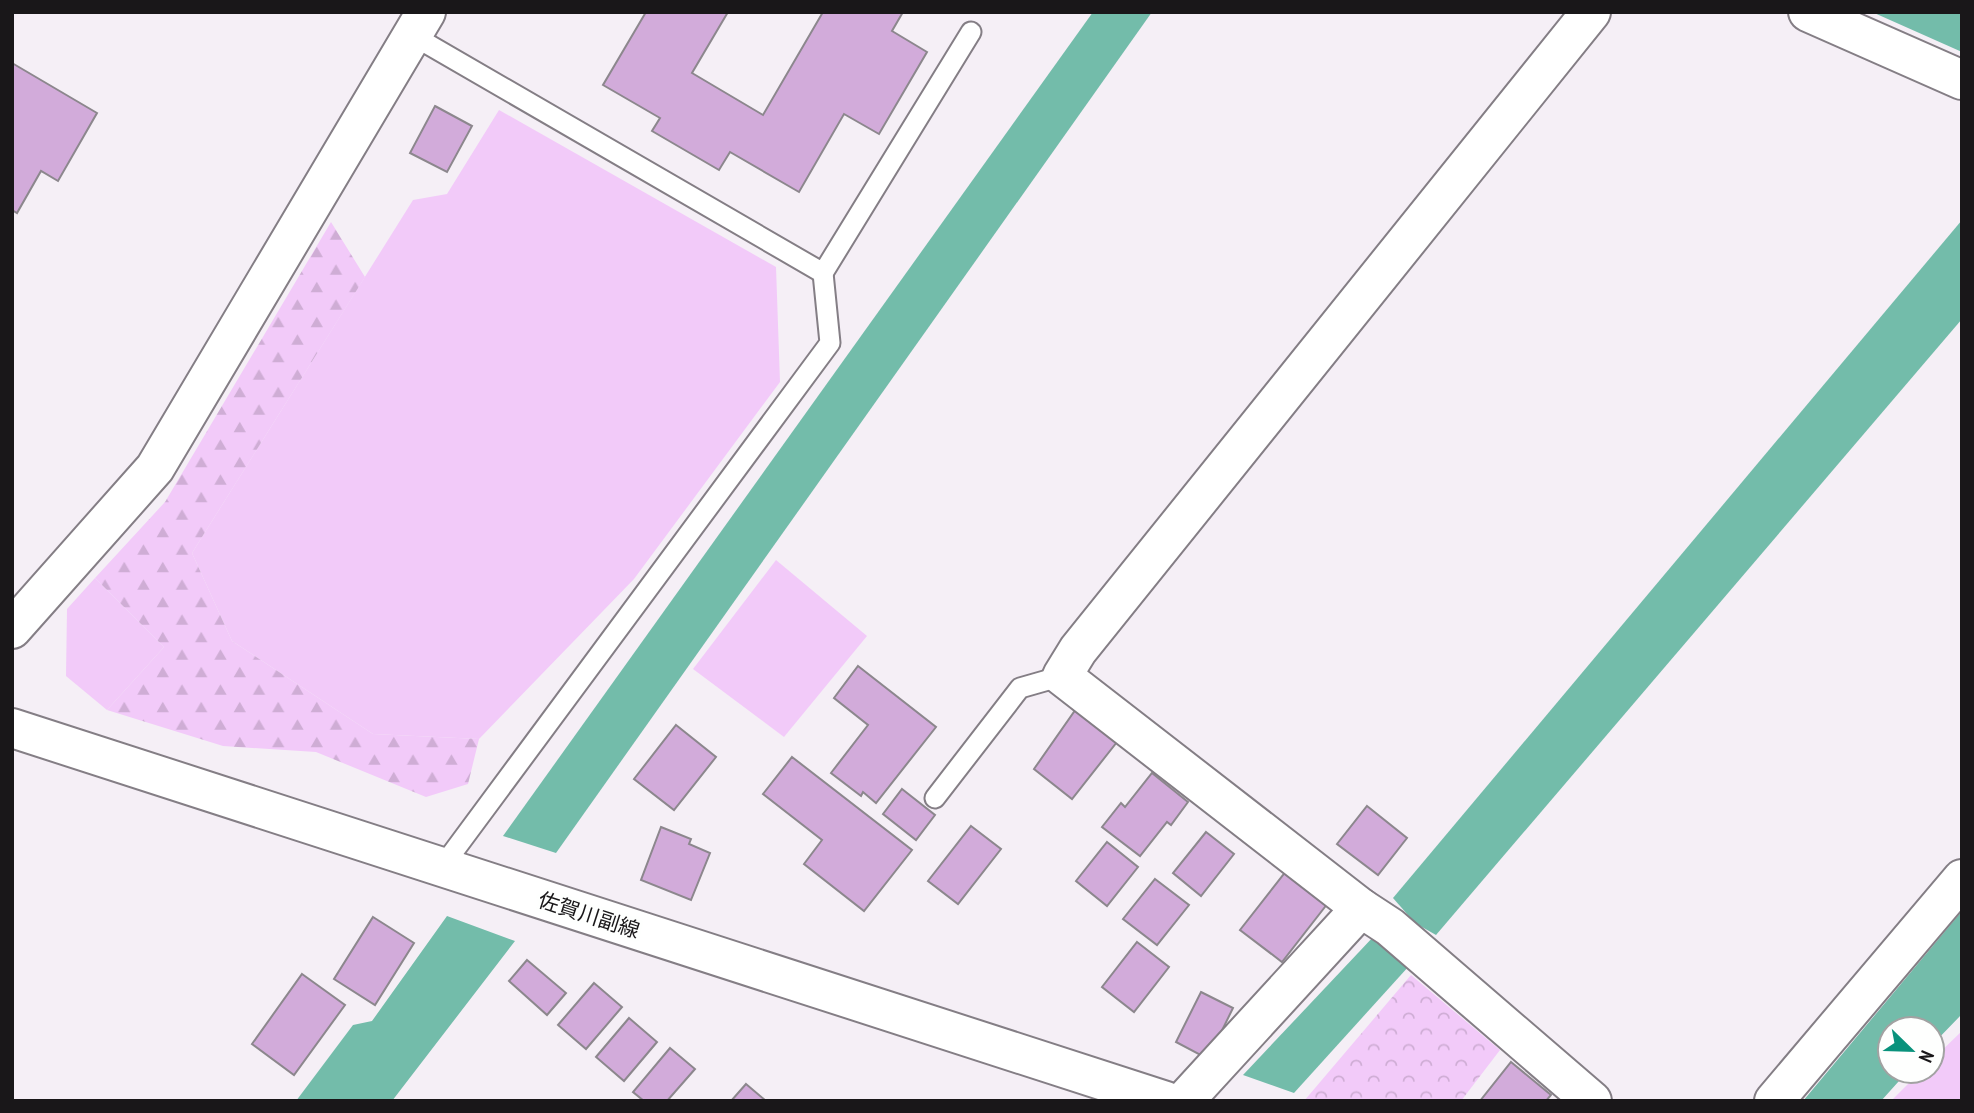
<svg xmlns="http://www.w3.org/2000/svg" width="1974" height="1113" viewBox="0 0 1974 1113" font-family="'PT Sans Narrow','Noto Sans JP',sans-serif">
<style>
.green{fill:#f2caf9}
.forest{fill:url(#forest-firs)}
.park{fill:url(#park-crowns)}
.water{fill:#73bcaa}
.building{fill:#d2abda;stroke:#8c878d;stroke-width:2}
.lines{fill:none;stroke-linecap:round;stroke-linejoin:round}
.service-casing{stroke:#847e85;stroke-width:23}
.minor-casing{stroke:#847e85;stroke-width:42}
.primary-casing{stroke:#847e85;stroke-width:42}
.service{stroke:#fff;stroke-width:19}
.minor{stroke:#fff;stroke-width:38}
.primary{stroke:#fff;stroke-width:38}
.labels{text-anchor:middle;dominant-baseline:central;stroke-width:7;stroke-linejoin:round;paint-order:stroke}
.street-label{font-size:21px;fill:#191719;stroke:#fefffe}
</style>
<defs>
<pattern id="forest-firs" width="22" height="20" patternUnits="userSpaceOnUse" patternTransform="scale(1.75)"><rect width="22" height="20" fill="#f2caf9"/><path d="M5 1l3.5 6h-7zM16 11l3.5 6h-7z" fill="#cfadd5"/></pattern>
<pattern id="park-crowns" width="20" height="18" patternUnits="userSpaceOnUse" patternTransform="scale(1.75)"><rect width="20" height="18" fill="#f2caf9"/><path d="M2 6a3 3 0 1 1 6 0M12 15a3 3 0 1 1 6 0" fill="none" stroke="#cfadd5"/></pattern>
</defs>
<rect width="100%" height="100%" fill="#f5eff6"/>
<g class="green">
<polygon points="499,110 776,267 780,382 634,579 479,739 373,734 232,641 192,553 413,200 447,194"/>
<polygon points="776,560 867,636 784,737 693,669"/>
<polygon points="95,578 164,647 107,710 66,676 67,609"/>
<polygon points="1962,1031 1962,1101 1891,1101 1921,1071 1932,1071 1932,1060"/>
</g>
<polygon class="forest" points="331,222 365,277 192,553 232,641 373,734 479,739 468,784 426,797 316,752 223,746 107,710 164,647 95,578 165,502"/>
<polygon class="park" points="1411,975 1500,1050 1461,1101 1304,1101"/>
<g class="water">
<polygon points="1093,12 1152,12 556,853 503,836"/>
<polygon points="1872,12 1962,12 1962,52"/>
<polygon points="1962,220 1962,319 1436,935 1415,923 1393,898"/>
<polygon points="1962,911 1962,1014 1932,1045 1932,1029 1890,1029 1890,1071 1908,1071 1881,1101 1803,1101"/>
<polygon points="447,916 515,941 392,1101 296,1101 353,1025 372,1021"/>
<polygon points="1375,935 1409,966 1294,1093 1243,1075"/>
</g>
<g class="building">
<polygon points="646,12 728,12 692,73 763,115 823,12 903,12 892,31 927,52 879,134 844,114 799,192 730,152 719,170 652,131 660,118 603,85"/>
<polygon points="12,63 97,113 58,181 41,171 17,213 12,210"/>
<polygon points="435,106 472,126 447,172 410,153"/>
<polygon points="858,666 936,727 876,803 863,792 861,796 831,773 868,725 834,698"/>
<polygon points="1076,709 1117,742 1072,799 1034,769"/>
<polygon points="676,725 716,757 674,810 634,779"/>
<polygon points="792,757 912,850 864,911 804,864 822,840 763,794"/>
<polygon points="1152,773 1188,802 1171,825 1167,822 1140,856 1102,827 1121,803 1125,807"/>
<polygon points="902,789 935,815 916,840 883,814"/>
<polygon points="1367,806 1407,838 1378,875 1337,844"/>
<polygon points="971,826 1001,849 958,904 928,881"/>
<polygon points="661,827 691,839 689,844 710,853 691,900 641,880"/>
<polygon points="1206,832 1234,854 1201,896 1173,873"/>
<polygon points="1107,842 1138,867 1107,906 1076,881"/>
<polygon points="1287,870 1328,903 1282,962 1240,930"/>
<polygon points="1155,879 1189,905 1157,945 1123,919"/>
<polygon points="373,917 414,943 375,1005 334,979"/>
<polygon points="1137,942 1169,967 1134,1012 1102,987"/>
<polygon points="527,960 566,993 547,1015 509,981"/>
<polygon points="302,974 345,1005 294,1075 252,1044"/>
<polygon points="594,983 622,1007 586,1049 558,1025"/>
<polygon points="1201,992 1233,1008 1208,1059 1176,1042"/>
<polygon points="629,1018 657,1042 624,1081 596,1057"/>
<polygon points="670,1048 695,1069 667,1101 644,1101 633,1092"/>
<polygon points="1511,1062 1551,1095 1546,1101 1480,1101"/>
<polygon points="746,1084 766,1101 731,1101"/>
</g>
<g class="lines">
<g class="service-casing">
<g id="service">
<polyline points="412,35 823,273 971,32"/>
<polyline points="935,798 1020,688 1062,676"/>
<polyline points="442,867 830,343 823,273"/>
</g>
</g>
<g class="minor-casing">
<g id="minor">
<polyline points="1591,12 1078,650 1062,676 1361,908 1390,927 1592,1101"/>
<polyline points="1808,12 1962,80"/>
<polyline points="12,629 155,468 426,12"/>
<polyline points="1184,1101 1361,908"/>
<polyline points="1774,1101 1962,879"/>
</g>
</g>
<g class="primary-casing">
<polyline id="primary" points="12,728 1166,1101"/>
</g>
<use href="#service" class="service"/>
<use href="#minor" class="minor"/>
<use href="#primary" class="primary"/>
</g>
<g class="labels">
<g class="street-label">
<text transform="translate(589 915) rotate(18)">佐賀川副線</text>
</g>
</g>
<rect width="1974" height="1113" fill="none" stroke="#191719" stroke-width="28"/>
<g transform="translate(1911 1050) rotate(113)"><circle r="33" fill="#fefffe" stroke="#a2a2a2" stroke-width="2"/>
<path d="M0-5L12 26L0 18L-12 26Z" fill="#09927c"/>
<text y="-10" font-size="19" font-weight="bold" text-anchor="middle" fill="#191719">N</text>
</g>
</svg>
